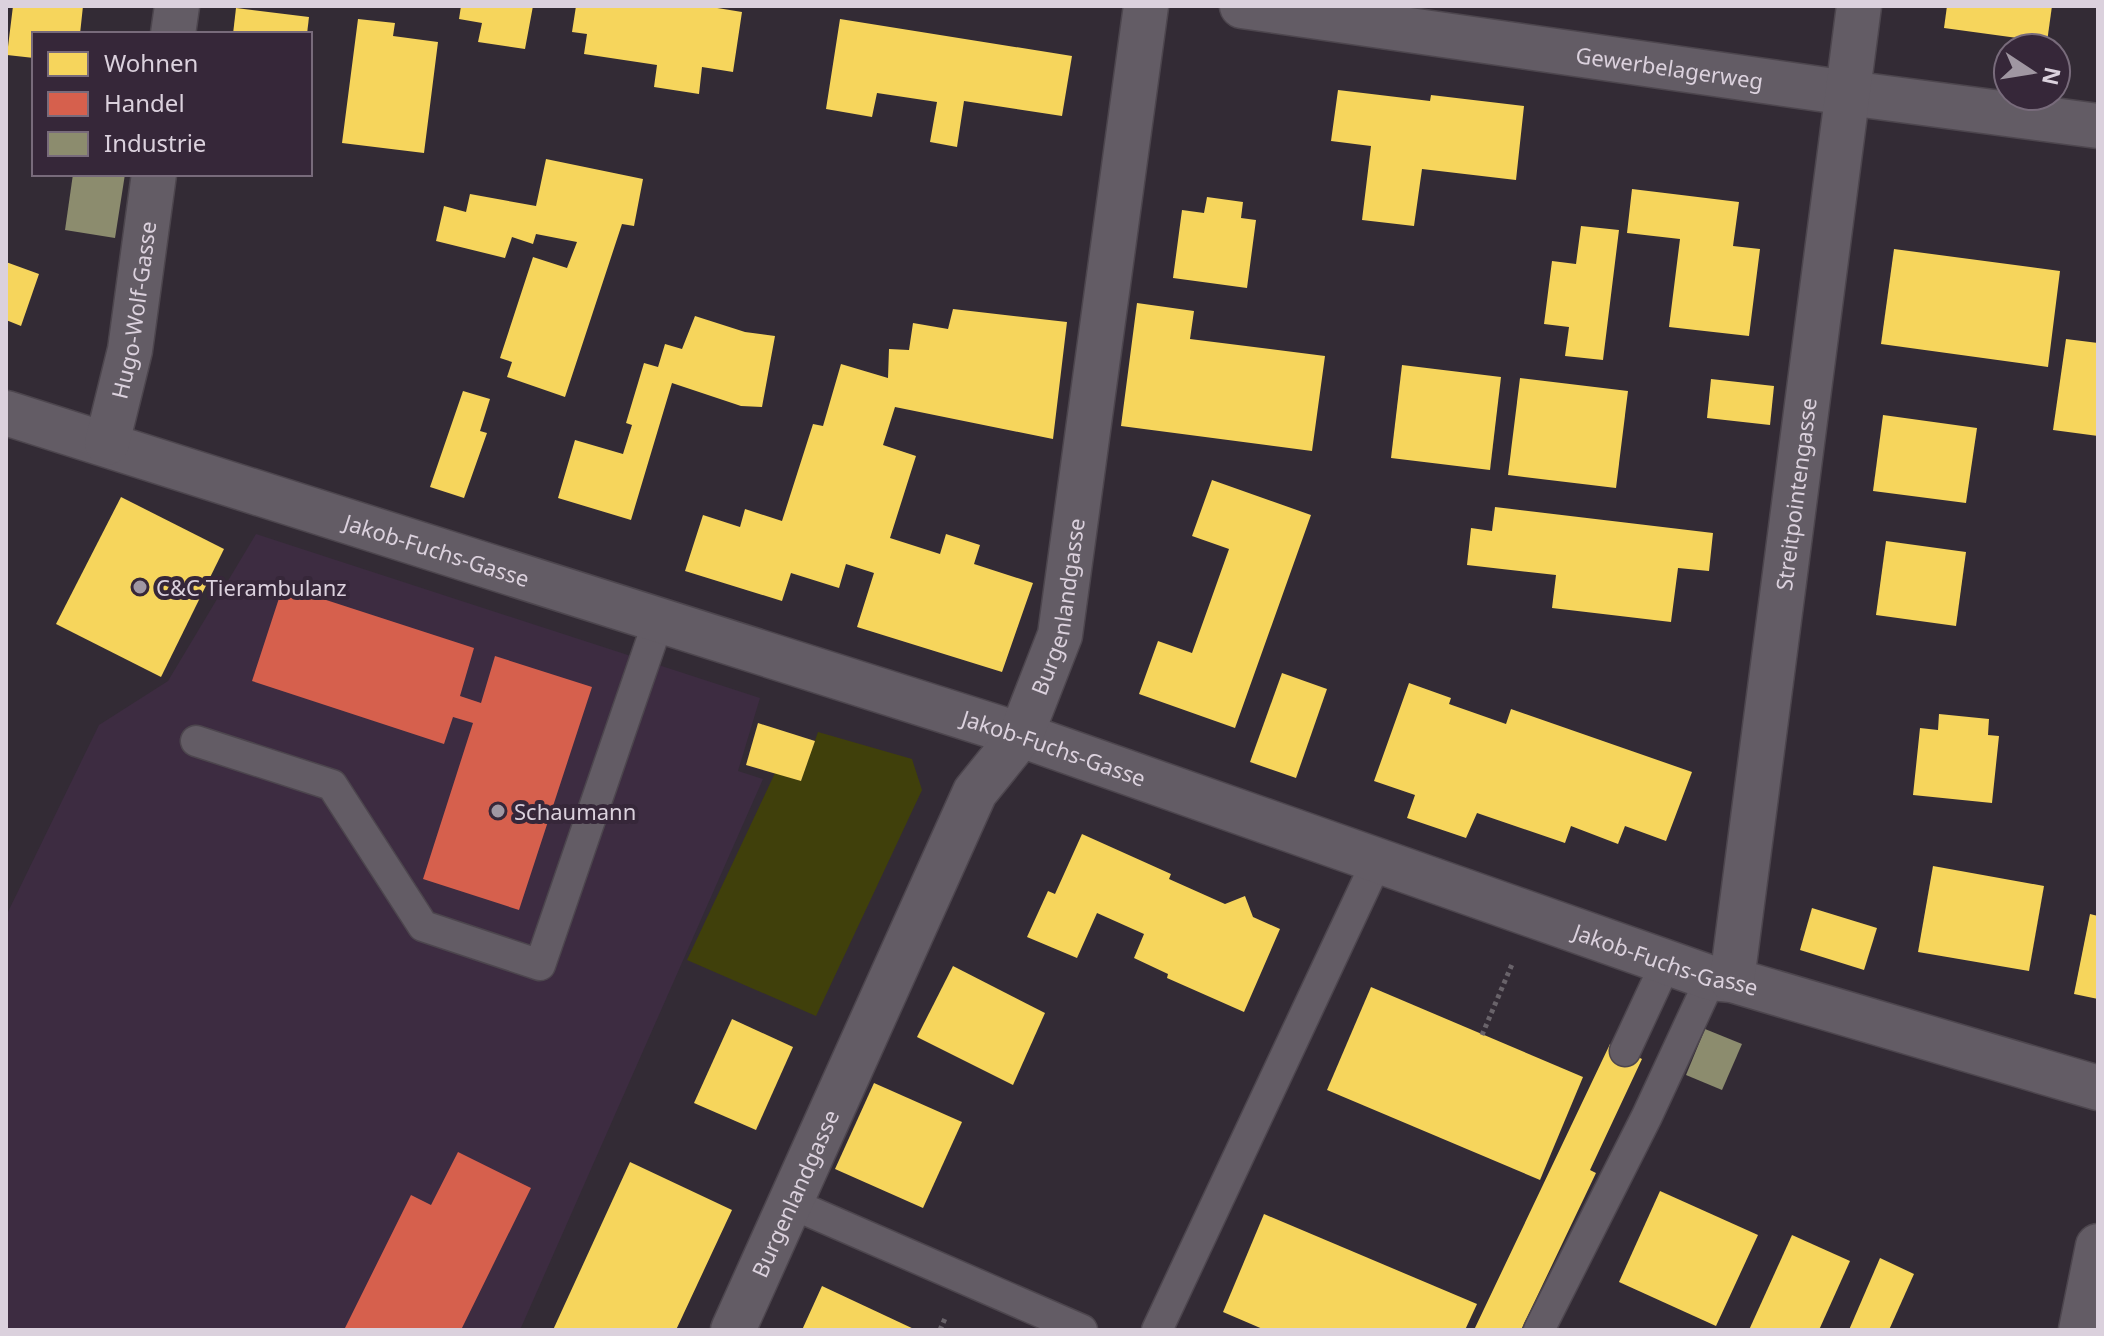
<svg xmlns="http://www.w3.org/2000/svg" width="2104" height="1336" viewBox="0 0 2104 1336" font-family="'Noto Sans',sans-serif">
<style>
.built{fill:#3d2c41}
.green{fill:#40400b}
.homes{fill:#f6d55c}
.shops{fill:#d6604d}
.industry{fill:#8c8c6e}
.lines{fill:none;stroke-linecap:round;stroke-linejoin:round}
.lane-casing{stroke:#4d464e;stroke-width:33}
.street-casing{stroke:#4d464e;stroke-width:47}
.path{stroke:#69636a;stroke-width:5;stroke-dasharray:4 4;stroke-linecap:butt}
.lane{stroke:#635c65;stroke-width:30}
.street{stroke:#635c65;stroke-width:44}
.poi-dot{fill:#a097a2;stroke:#362739;stroke-width:3}
.labels{text-anchor:middle;dominant-baseline:central;stroke-width:8;stroke-linejoin:round;paint-order:stroke}
.street-label{font-size:22px;fill:#dbd1dd;stroke:#362739}
.poi-label{font-size:22px;fill:#dbd1dd;stroke:#362739;text-anchor:start}
</style>
<rect width="100%" height="100%" fill="#332b35"/>
<polygon class="built" points="256,534 760,698 738,771 763,779 520,1330 6,1330 6,916 99,725 168,681"/>
<polygon class="green" points="818,732 912,759 922,790 816,1016 687,960 775,773 801,781"/>
<g class="homes">
<polygon points="13,6 83,6 80,34 34,34 34,58 7,55"/>
<polygon points="461,6 533,6 525,49 478,42 482,23 459,19"/>
<polygon points="576,6 705,6 742,12 733,72 702,67 699,94 654,87 657,65 584,54 587,34 572,32"/>
<polygon points="1947,6 2052,6 2047,42 1944,28"/>
<polygon points="236,8 309,17 307,34 233,34"/>
<polygon points="358,19 395,23 393,36 438,42 424,153 342,143"/>
<polygon points="840,19 1072,56 1062,116 964,101 957,147 930,142 937,102 877,93 872,117 826,109"/>
<polygon points="1338,90 1430,101 1431,95 1524,106 1516,180 1422,169 1414,226 1362,220 1371,146 1331,141"/>
<polygon points="546,159 643,179 634,226 622,224 565,397 507,377 512,362 500,358 533,257 567,268 577,242 536,234 533,244 512,237 505,258 436,241 444,206 466,212 470,194 536,206"/>
<polygon points="1632,189 1739,202 1733,246 1760,249 1749,336 1669,327 1680,239 1627,233"/>
<polygon points="1207,197 1243,202 1241,218 1256,220 1247,288 1173,278 1182,210 1204,213"/>
<polygon points="1581,226 1619,230 1603,360 1565,356 1569,327 1544,324 1552,261 1576,264"/>
<polygon points="1894,249 2060,271 2048,367 1881,344"/>
<polygon points="6,262 39,274 21,326 6,320"/>
<polygon points="1137,303 1194,311 1190,339 1325,356 1312,451 1121,426"/>
<polygon points="953,309 1067,322 1053,439 895,407 883,445 916,456 890,538 940,554 946,534 980,545 974,564 1033,583 1002,672 857,627 874,573 846,564 839,588 791,573 782,601 685,571 703,515 740,527 745,509 782,521 813,424 823,426 841,364 888,378 889,349 909,350 913,323 948,329"/>
<polygon points="695,316 745,332 775,336 762,407 741,406 672,383 631,520 558,498 575,440 623,454 632,425 626,423 644,363 658,367 665,344 682,349"/>
<polygon points="2066,339 2098,343 2098,436 2053,430"/>
<polygon points="1402,365 1501,377 1490,470 1391,458"/>
<polygon points="1520,378 1628,391 1616,488 1508,475"/>
<polygon points="1711,379 1774,386 1770,425 1707,418"/>
<polygon points="463,391 490,399 480,431 487,433 464,498 430,487"/>
<polygon points="1883,415 1977,428 1966,503 1873,491"/>
<polygon points="1212,480 1311,515 1235,728 1139,694 1158,641 1192,653 1229,549 1192,536"/>
<polygon points="121,497 224,549 161,677 56,624"/>
<polygon points="1495,507 1713,533 1709,571 1678,568 1671,622 1552,608 1556,575 1467,565 1471,528 1492,531"/>
<polygon points="1886,541 1966,552 1956,626 1876,615"/>
<polygon points="1282,673 1327,689 1296,778 1250,762"/>
<polygon points="1409,683 1451,698 1449,704 1506,724 1511,709 1692,772 1666,841 1625,826 1618,844 1571,826 1565,843 1477,813 1466,838 1407,818 1415,795 1374,781"/>
<polygon points="1939,714 1989,719 1988,735 1999,736 1992,803 1913,795 1920,728 1938,730"/>
<polygon points="758,723 815,741 801,781 746,765"/>
<polygon points="1082,834 1171,874 1169,879 1225,904 1245,896 1253,917 1280,929 1244,1012 1167,978 1168,974 1134,958 1144,934 1097,913 1077,958 1027,937 1048,891 1055,894"/>
<polygon points="1933,866 2044,886 2029,971 1918,952"/>
<polygon points="1812,908 1877,928 1864,970 1800,950"/>
<polygon points="2090,914 2098,916 2098,999 2074,994"/>
<polygon points="953,966 1045,1013 1013,1085 917,1037"/>
<polygon points="1371,987 1583,1077 1540,1180 1327,1090"/>
<polygon points="732,1019 793,1047 756,1130 694,1103"/>
<polygon points="1610,1044 1642,1059 1590,1170 1596,1173 1521,1330 1474,1330"/>
<polygon points="874,1083 962,1122 923,1208 835,1169"/>
<polygon points="630,1162 732,1210 676,1330 553,1330"/>
<polygon points="1660,1191 1758,1235 1716,1326 1619,1282"/>
<polygon points="1264,1214 1477,1304 1465,1330 1265,1330 1223,1312"/>
<polygon points="1792,1235 1850,1261 1819,1330 1749,1330"/>
<polygon points="1880,1258 1914,1274 1889,1330 1849,1330"/>
<polygon points="822,1286 916,1330 802,1330"/>
</g>
<g class="shops">
<polygon points="283,586 474,648 460,696 481,703 495,656 592,687 519,910 423,879 473,723 453,717 444,744 252,681"/>
<polygon points="458,1152 531,1188 461,1330 344,1330 411,1195 431,1205"/>
</g>
<g class="industry">
<polygon points="73,174 125,174 115,238 65,230"/>
<polygon points="1705,1029 1742,1044 1722,1090 1686,1075"/>
</g>
<g class="lines">
<g class="lane-casing">
<g id="lane">
<polyline points="196,741 332,785 423,926 540,965 659,619"/>
<polyline points="1625,1051 1666,963"/>
<polyline points="790,1203 1082,1330"/>
<polyline points="1157,1330 1377,861"/>
<polyline points="1539,1330 1647,1116 1711,978"/>
</g>
</g>
<g class="street-casing">
<g id="street">
<path id="s1" d="M1242,6L1848,93L2098,126"/>
<polyline points="173,34 177,6"/>
<path id="s2" d="M6,413L1021,735L1711,978L1732,980L2098,1088"/>
<path id="s3" d="M107,443L130,350L154,174"/>
<path id="s4" d="M1732,980L1859,6"/>
<path id="s5" d="M733,1330L975,792L1021,735L1060,635L1146,6"/>
<polyline points="2081,1330 2098,1246"/>
</g>
</g>
<g class="path">
<polyline points="1482,1035 1513,962"/>
<polyline points="940,1330 946,1316"/>
</g>
<use href="#lane" class="lane"/>
<use href="#street" class="street"/>
</g>
<g class="poi-dot">
<circle cx="140" cy="587" r="8"/>
<circle cx="498" cy="811" r="8"/>
</g>
<g class="labels">
<g class="street-label">
<text stroke="none"><textPath href="#s1" startOffset="432">Gewerbelagerweg</textPath></text>
<text stroke="none"><textPath href="#s3" startOffset="136">Hugo-Wolf-Gasse</textPath></text>
<text stroke="none"><textPath href="#s4" startOffset="490">Streitpointengasse</textPath></text>
<text stroke="none"><textPath href="#s2" startOffset="452">Jakob-Fuchs-Gasse</textPath></text>
<text stroke="none"><textPath href="#s5" startOffset="798">Burgenlandgasse</textPath></text>
<text stroke="none"><textPath href="#s2" startOffset="1100">Jakob-Fuchs-Gasse</textPath></text>
<text stroke="none"><textPath href="#s2" startOffset="1748">Jakob-Fuchs-Gasse</textPath></text>
<text stroke="none"><textPath href="#s5" startOffset="150">Burgenlandgasse</textPath></text>
</g>
<g class="poi-label">
<text x="156" y="587">C&amp;C Tierambulanz</text>
<text x="514" y="811">Schaumann</text>
</g>
</g>
<rect width="2104" height="1336" fill="none" stroke="#dbd1dd" stroke-width="16"/>
<rect x="32" y="32" width="280" height="144" fill="#362739" stroke="#786b7b" stroke-width="2"/>
<rect x="48" y="52" width="40" height="24" fill="#f6d55c" stroke="#786b7b" stroke-width="2"/>
<text x="104" y="72" font-size="24" fill="#dbd1dd">Wohnen</text>
<rect x="48" y="92" width="40" height="24" fill="#d6604d" stroke="#786b7b" stroke-width="2"/>
<text x="104" y="112" font-size="24" fill="#dbd1dd">Handel</text>
<rect x="48" y="132" width="40" height="24" fill="#8c8c6e" stroke="#786b7b" stroke-width="2"/>
<text x="104" y="152" font-size="24" fill="#dbd1dd">Industrie</text>
<g transform="translate(2032 72) rotate(102)"><circle r="38" fill="#362739" stroke="#786b7b" stroke-width="2"/>
<path d="M0-6L14 30L0 20L-14 30Z" fill="#a097a2"/>
<text y="-12" font-size="22" font-weight="bold" text-anchor="middle" fill="#dbd1dd">N</text>
</g>
</svg>
